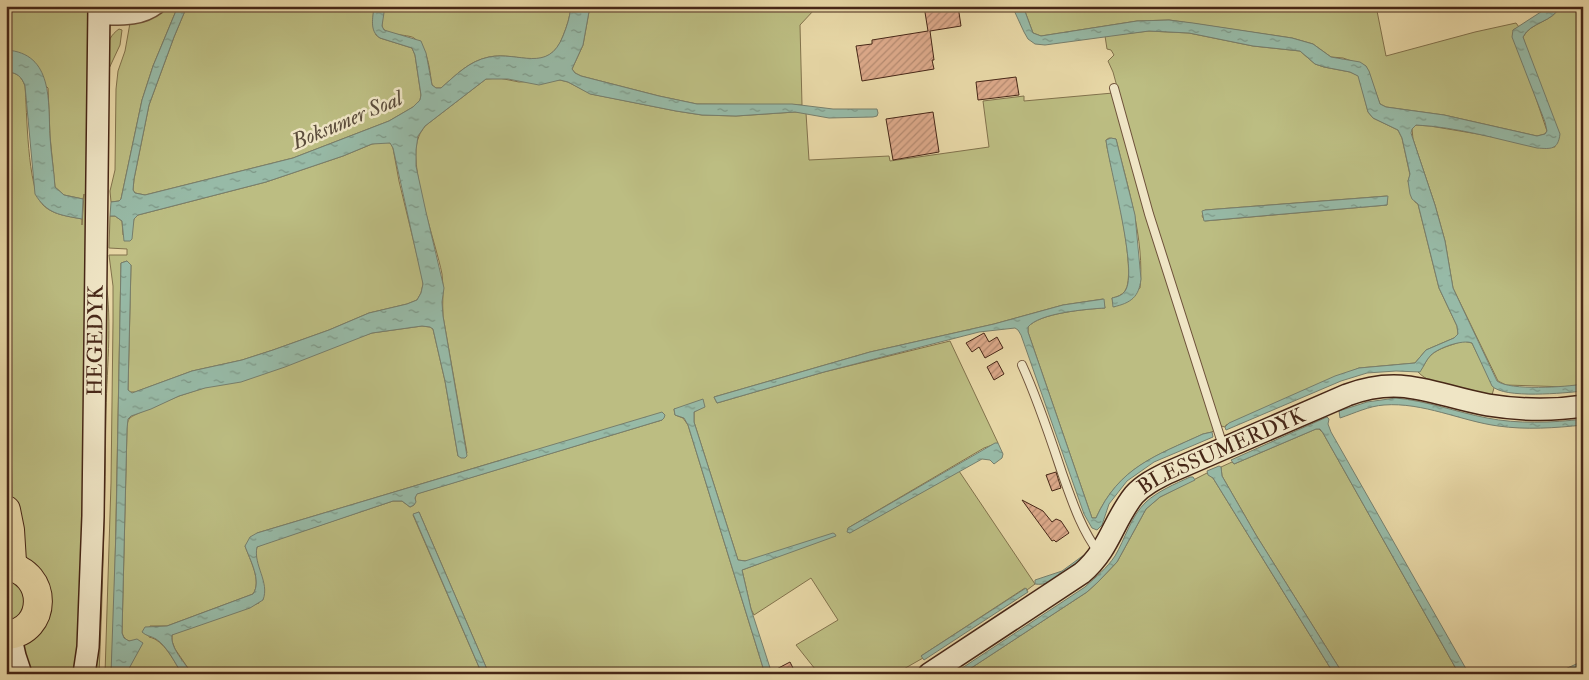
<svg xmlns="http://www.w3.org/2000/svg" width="1589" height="680" viewBox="0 0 1589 680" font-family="'IM FELL Double Pica',serif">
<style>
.green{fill:#bcbd82;stroke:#82724c;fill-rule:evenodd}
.water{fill:url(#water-ripples);stroke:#777f6d}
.building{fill:url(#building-hatch);stroke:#472717}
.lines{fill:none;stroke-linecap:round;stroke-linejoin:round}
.lane-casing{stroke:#6f533b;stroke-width:10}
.street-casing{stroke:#6f533b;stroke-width:18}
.secondary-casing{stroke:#472717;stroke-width:24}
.highway-casing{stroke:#472717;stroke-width:30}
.lane{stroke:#efe5c5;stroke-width:8}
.street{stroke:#efe5c5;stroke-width:15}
.secondary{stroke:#efe5c5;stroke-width:21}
.highway{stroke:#e7d7a6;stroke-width:28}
.labels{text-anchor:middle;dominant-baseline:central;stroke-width:5;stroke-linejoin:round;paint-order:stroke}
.street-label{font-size:21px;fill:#472717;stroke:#efe5c5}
.water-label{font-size:22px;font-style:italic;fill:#5b4c3b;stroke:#efe5c5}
</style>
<defs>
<pattern id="water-ripples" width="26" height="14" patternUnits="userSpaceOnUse" patternTransform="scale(1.25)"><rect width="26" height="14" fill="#97baa7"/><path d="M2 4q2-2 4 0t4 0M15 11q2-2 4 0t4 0" fill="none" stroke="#7d9787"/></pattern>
<pattern id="building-hatch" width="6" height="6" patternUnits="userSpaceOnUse" patternTransform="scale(1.25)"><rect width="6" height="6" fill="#dba889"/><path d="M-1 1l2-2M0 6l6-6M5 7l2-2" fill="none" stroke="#b3896f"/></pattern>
</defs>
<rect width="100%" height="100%" fill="#e7d7a6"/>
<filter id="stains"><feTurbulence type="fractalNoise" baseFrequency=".004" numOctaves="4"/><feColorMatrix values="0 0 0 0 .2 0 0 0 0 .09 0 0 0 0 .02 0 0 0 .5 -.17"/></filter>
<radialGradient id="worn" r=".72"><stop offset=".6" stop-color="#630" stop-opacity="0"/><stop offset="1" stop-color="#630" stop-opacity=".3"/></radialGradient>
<g class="green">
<path d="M6,6H91L84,577L75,674H30L22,657L27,566L13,511L10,420L6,365V72C17,72 22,77 25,86C27,110 27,189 43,205C53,215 68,216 82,219V225L84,194L83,199L64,195L55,187L50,136L48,88L9,50H6Z"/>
<polygon points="166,6 178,6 153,66 142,100 121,199 119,201 111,202 110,191 115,170 116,89 118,71 125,51 130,23 153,16"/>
<polygon points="187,6 374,6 373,20 376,35 380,38 412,48 415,55 421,95 420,100 413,107 389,121 293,158 145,195 135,193 133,190 134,179 149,105 174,37"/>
<path d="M385,6H571C570,17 567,26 563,36C548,75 519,51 489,57C469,61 456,75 441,88H436L432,85C429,68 429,50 414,38C408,34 384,36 382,26C381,20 384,12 385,6Z"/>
<polygon points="590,6 841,6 814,10 800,25 802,105 697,104 659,96 581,76 575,73 572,69 583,45"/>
<polygon points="1023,6 1376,6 1386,56 1475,32 1516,23 1519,27 1513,30 1547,131 1545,134 1537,136 1444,115 1386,107 1380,104 1366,66 1343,58 1331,57 1313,44 1292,38 1169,20 1137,21 1041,36 1033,33"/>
<path d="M1560,6H1580L1583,11V384L1568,387L1506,385L1498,381L1453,288L1445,241L1435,205L1413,139L1412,129L1416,125L1430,126L1555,147L1523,37C1530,22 1554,22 1560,6Z"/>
<path d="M119,29L122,30L120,45L106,75C106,58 103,40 119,29Z"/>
<path d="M1149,31L1189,33L1253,46L1300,51L1315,64L1324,67L1350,72L1359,76L1368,112L1373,118L1398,130L1402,138L1410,175L1408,181L1415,202L1418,204L1439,288L1457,326L1458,334L1454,338L1426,350L1415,363L1359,368L1226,425L1225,427L1221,426L1214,408L1152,214L1113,72L1108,61L1114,55L1111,50L1107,49L1105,36ZM1387,196V205L1205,221L1202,216L1205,210Z"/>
<path d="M499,78L519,82L560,80L568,82L591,94L676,111L702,115L736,116L795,112L806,113L809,160L889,156L890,161L989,147L983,101L1024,96V101L1113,93L1145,214L1214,430L1212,432L1203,434C1156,456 1119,467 1096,518H1092L1028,332V327C1039,313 1087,309 1105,308L1103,299L1063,305L994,324L870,352L714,397L717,403L824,372L950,341L998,443L984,448L848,528L849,533L959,471L1035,584L1027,590L1025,588L921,656L923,658L895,674H819L796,645L838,620L811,578L754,615L751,609L742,570L761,563L738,560L694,422V412L705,406L674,409L675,415L683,418L688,425L765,674H489L419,512L413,515L482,674H192L175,649L172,641V634L259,603L256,551L257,547L261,545L393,501H402L410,507L414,505L416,494L662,420L518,455L257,533L245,546C250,560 262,581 253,594L167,626H150L149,637C164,640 174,661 182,674H126L142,643C134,642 125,643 122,633L127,429C127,426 127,421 130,418C132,415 172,399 179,396L372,333L422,326L430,327L433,329L445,381L458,456L467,453L443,316C442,301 444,288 442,274C436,243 406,162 419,136C420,133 423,129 425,126L486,79ZM1109,138L1116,139C1127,185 1145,240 1140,288L1114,307L1112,298C1117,297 1122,295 1125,291C1138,274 1112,171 1107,147L1106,140Z"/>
<polygon points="383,142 391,143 393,148 399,181 422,276 423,284 421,293 417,300 407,304 369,313 329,330 273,350 242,360 192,371 135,392 130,392 128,390 131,265 127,261 121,263 114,623 111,674 105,674 111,483 113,322 113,286 109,255 127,255 127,249 109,248 110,216 115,216 122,221 123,235 132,227 134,219 138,215 266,182 343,156 372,144"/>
<path d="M104,270C113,314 107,365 106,411C105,498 103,586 99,674H93Z"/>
<path d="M1463,341L1472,343L1494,388L1492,395C1471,392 1433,388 1418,372C1424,368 1425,361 1430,356C1438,348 1452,345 1463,341Z"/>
<polygon points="1316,429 1319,429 1323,433 1459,674 1343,674 1256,535 1222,476 1221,467 1232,462 1234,464"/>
<polygon points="1207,473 1213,478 1334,674 962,674 1087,592 1098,582 1117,562 1146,509 1160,497"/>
<polygon points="6,576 26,589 24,614 6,624"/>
</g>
<g class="water">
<path d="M178,6H187L174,37L149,105L134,179L133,190L135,193L145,195L293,158L389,121L413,107L420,100L421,95L415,55L412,48L380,38C369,31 373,18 374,6H385L382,26L384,30L421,41L426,53L432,85L436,88H441C456,75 469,61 489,57C519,51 548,74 563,36C567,26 570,17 571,6H590L583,45L572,69L575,73L581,76L659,96L697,104H792L833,109H877L878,113L877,116L873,117L829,118L795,112L736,116L702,115L676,111L590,94L568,82L560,80L539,85L508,79H486L425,126L418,136L416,150V166L426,212L444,288L442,302L443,316L467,456L465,458H461L458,456L445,381L433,329L430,327L422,326L372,333L285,367L241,382L205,388L179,396L151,409L131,416L128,419L127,429L122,633L124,638L129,641L137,639L143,643L126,674H111L116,530L121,263L127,261L131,265L128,390L132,393L192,371L242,360L273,350L329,330L369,313L407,304L417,300L421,293L423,284L393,148L390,143L372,144L343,156L266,182L138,215L134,219L132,239L130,241H124L122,221L115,216H110L111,202L119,201L121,199L142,100L153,66Z"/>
<path d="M1012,6H1023L1033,33L1041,36L1137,21L1169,20L1193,23L1292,38L1313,44L1331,57L1360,62L1366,66L1369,71L1380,104L1386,107L1444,115L1537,136L1545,134L1547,131L1545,122L1512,37L1513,30L1550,6H1560C1554,22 1530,22 1523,37L1560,134C1558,150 1551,149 1537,148C1497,139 1457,127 1416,125L1412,129L1411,133L1435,205L1445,241L1453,288L1497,381C1510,391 1566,387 1583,384V391C1565,393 1504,399 1492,386L1472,343C1463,339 1438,348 1431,355C1426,360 1424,366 1420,372L1396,371L1367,373L1341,381L1226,430L1225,427L1229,423L1335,376L1359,368L1415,363L1426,350L1454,338L1458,334L1457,326L1439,288L1418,204L1412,199L1410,194L1408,181L1410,174L1402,138L1398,130L1373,118L1368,112L1358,76L1350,72L1324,67L1315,64L1300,51L1253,46L1189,33L1149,31L1045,45L1035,44L1028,39L1024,32Z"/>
<path d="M6,50C54,53 48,103 50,137C51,154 54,170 55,187L64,195L83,199L82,219C60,215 47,214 35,194L25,86C22,77 17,72 6,72Z"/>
<path d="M1111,138L1116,139L1135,215L1141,279C1139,297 1131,303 1113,307L1112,298C1116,297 1122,296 1125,291C1139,273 1109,167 1106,140Z"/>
<polygon points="1388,196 1387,205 1204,221 1202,211 1205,210"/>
<path d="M1104,299L1105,308C1087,309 1039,313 1028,327V332L1092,518H1096C1119,467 1155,456 1203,434L1212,432L1213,437L1154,462L1127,481L1109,504L1102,525L1097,530L1092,528L1084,514L1021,335L1018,330L1015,328L979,332L824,372L717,403L714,397L870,352L994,324L1063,305Z"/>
<path d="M1396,398C1427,401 1456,412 1487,418C1517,424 1552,423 1583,419V425C1555,428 1526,430 1498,426C1461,421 1423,402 1384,405C1369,406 1355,413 1340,418L1339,411L1367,402Z"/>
<polygon points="703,399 705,407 694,412 694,422 738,560 745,561 833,533 835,534 836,536 742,570 751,609 772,674 765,674 688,425 684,418 675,415 674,409"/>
<path d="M662,412L665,415L664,418L662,420L417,494L415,498L416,502L414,505L410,507L402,501H393L257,547C253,565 270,582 263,600L250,608L172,635C170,648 185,663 192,674H182C175,663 167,646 156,639C151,636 146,636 142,632L145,627L167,626L253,594C262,581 250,560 245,546L250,537L257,533Z"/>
<polygon points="1327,417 1329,419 1328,424 1331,432 1469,674 1459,674 1323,433 1320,429 1316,429 1234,464 1231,460"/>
<polygon points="995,443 998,443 1003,454 1002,458 994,464 990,460 982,459 850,533 847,532 848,528"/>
<polygon points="1219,466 1221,467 1222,476 1256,535 1343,674 1334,674 1213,478 1208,475 1207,471"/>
<path d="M1190,477H1193L1195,480L1160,497L1146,509L1117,562L1098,582L1087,592L962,674H953L1085,587C1096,577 1107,568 1115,556C1125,539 1131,516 1146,502C1158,491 1175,484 1190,477Z"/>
<polygon points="419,512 489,674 482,674 413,514"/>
<path d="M1088,552L1089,555C1075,566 1055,587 1035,584V580L1062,571Z"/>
<polygon points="1026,588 1028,592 924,660 921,656"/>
<polygon points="1583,661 1583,667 1567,674 1554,674"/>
</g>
<g class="building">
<polygon points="924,6 958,6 961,26 930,31 934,60 932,60 934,69 862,81 856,46 872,44 872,40 928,31"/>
<polygon points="1016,77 1019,95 978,100 976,82"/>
<polygon points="933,112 939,152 893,160 886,119"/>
<polygon points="984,333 989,342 997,337 1003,348 985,358 979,347 972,352 966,343"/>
<polygon points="997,361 1004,374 994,380 987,367"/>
<polygon points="1056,472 1061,488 1052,491 1046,475"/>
<polygon points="1022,500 1043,511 1052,522 1056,519 1061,521 1069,533 1056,542 1054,540 1052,541"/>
<polygon points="790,662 796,674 767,674"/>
</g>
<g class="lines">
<g class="lane-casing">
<g id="lane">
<polyline points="1114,88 1149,214 1223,446"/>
<path d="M1022,365C1038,400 1050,437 1062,473C1072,501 1081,529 1099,553"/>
</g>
</g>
<g class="street-casing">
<path id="street" d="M99,17C120,17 140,19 157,6"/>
</g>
<g class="secondary-casing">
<g id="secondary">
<polyline points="10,634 15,656 21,674"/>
<path id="s1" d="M84,674L88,647L93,516L99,6"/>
<path id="s2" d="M929,674L1082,573C1110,549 1113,521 1134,495C1143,485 1155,479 1167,473L1347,395C1403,374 1433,395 1488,405C1519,410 1551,411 1583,406"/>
</g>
</g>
<g class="highway-casing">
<g id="highway">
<polyline points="6,510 10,530 12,562 16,568"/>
<path d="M6,566C49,572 48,632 6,635"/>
</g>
</g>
<use href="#lane" class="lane"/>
<use href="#street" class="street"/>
<use href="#secondary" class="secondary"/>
<use href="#highway" class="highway"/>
</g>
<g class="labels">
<g class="street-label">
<text stroke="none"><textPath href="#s1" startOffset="334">HEGEDYK</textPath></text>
<text stroke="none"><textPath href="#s2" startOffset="376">BLESSUMERDYK</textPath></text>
</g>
<g class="water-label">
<text transform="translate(347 120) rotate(-23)">Boksumer Soal</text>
</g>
</g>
<rect width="1589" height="680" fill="none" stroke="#e7d7a6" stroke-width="25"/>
<rect x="8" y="8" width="1574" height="665" fill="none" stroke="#472717" stroke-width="2.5"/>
<rect x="12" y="12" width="1564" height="655" fill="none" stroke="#472717"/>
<rect width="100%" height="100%" filter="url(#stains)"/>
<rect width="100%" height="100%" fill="url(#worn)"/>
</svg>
